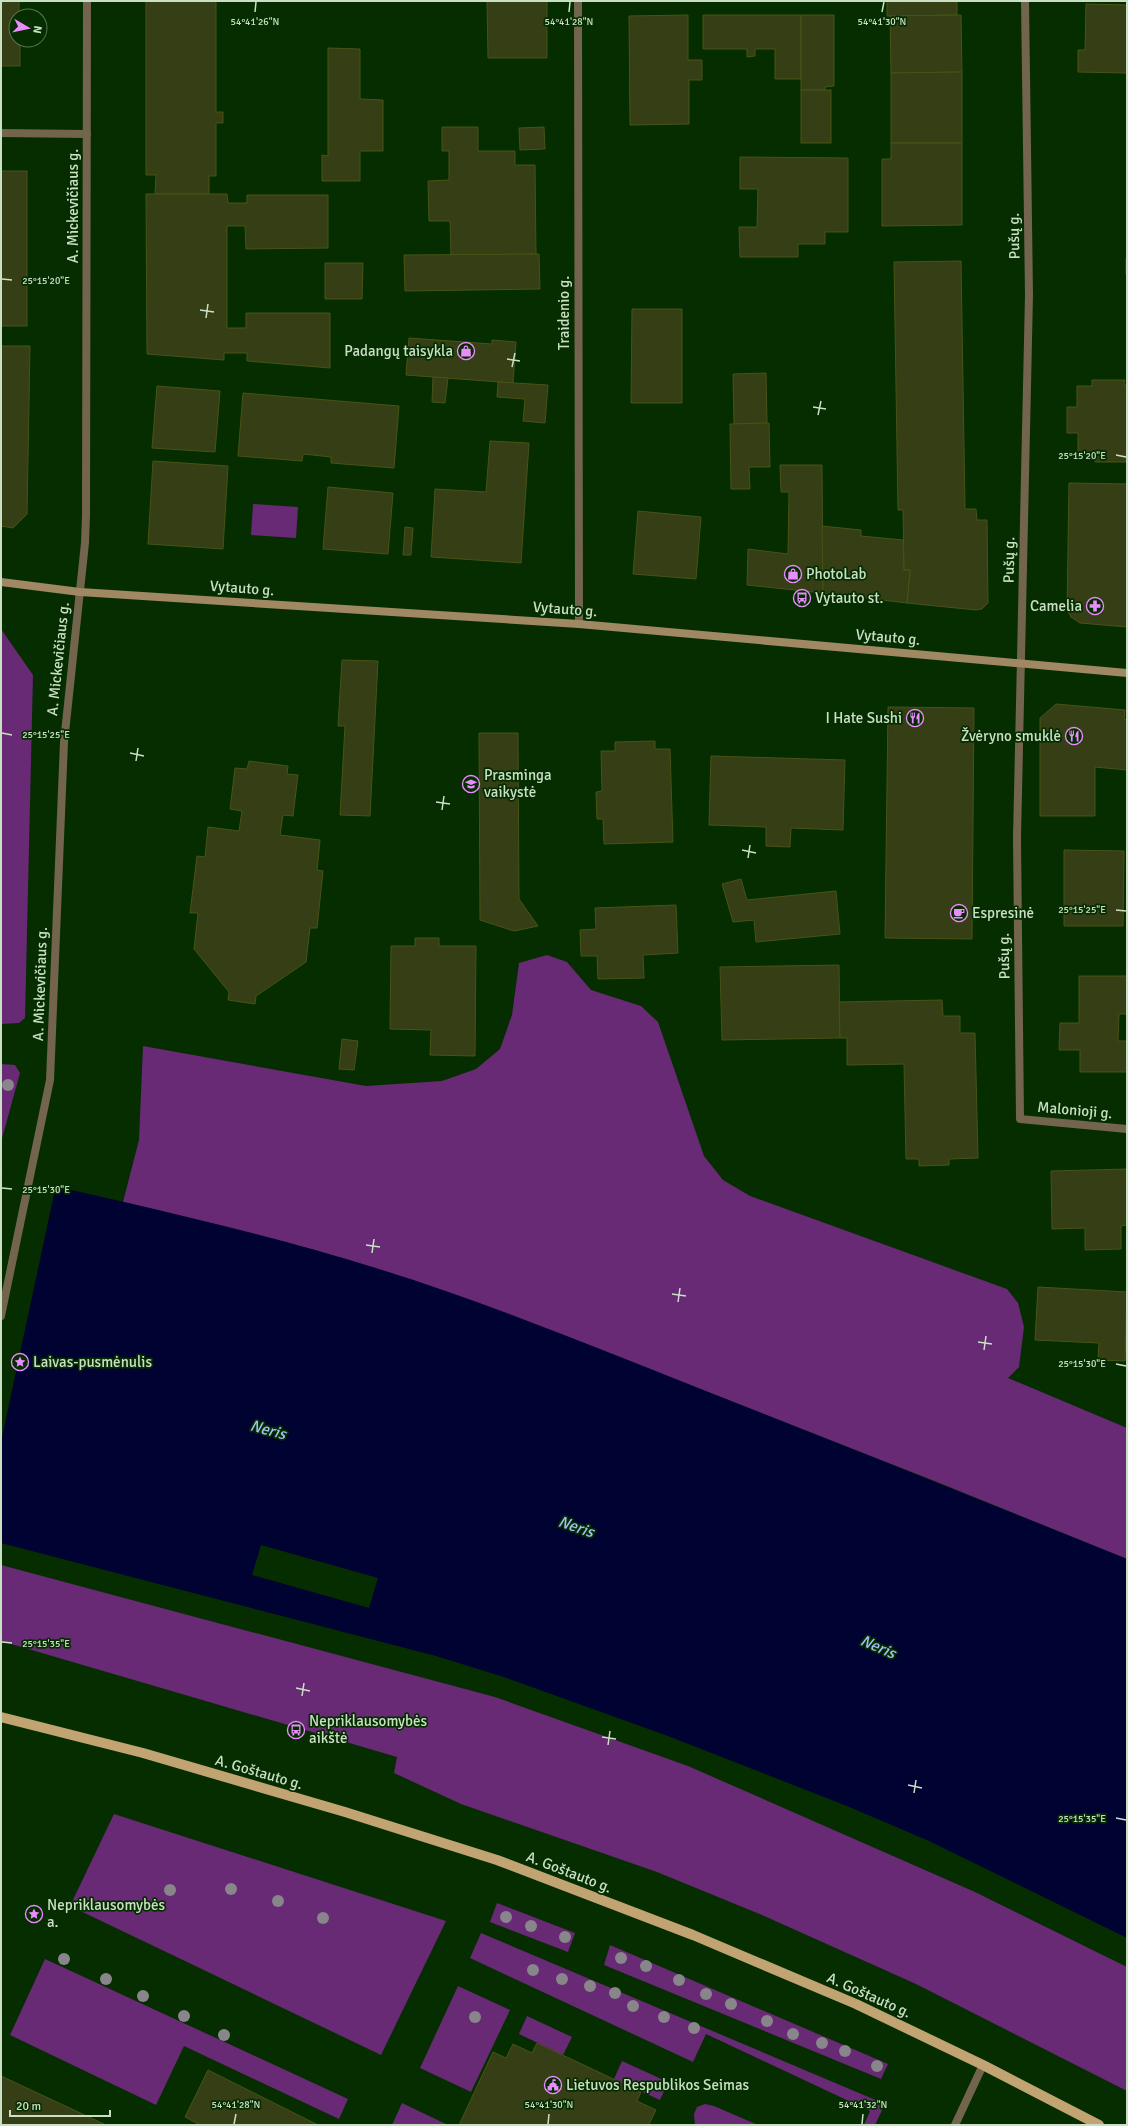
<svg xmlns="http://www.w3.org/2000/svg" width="1128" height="2126" viewBox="0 0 1128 2126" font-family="Signika,sans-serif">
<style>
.green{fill:#682975}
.water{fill:#000232}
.pier{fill:#052d00}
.building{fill:#353e14;stroke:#485415}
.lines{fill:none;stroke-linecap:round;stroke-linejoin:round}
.street{stroke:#72644d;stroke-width:8}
.secondary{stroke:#9f8862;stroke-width:8}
.primary{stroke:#c1a472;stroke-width:10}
.tree{fill:#88858b}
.ticks{fill:none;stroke:#cae0c5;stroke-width:1.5}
.labels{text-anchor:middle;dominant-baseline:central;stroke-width:3.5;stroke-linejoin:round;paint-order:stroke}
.street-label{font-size:15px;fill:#cae0c5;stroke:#052d00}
.poi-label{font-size:15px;fill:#cae0c5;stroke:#052d00;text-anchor:start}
.water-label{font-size:16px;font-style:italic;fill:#a2bff0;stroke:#052d00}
.ticks-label{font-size:10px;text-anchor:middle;fill:#cae0c5;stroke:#052d00;stroke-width:3.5;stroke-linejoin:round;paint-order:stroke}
</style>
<rect width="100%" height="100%" fill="#052d00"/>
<g class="green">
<polygon points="253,504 298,507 296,538 251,535"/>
<polygon points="1,629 33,675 25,1018 19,1023 1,1024"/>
<polygon points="547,955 567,962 591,990 641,1006 658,1022 704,1156 723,1180 750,1196 1007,1289 1018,1303 1024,1327 1019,1367 1008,1378 1127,1428 1127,1559 932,1480 558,1333 433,1287 311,1249 123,1202 139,1140 143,1046 366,1086 442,1081 476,1069 500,1049 512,1015 519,963"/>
<polygon points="1,1064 15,1065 20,1073 1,1142"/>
<polygon points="1,1565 495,1697 688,1766 975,1892 1127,1967 1127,2091 916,1984 762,1915 657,1872 461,1804 394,1773 397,1757 1,1641"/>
<polygon points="114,1814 446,1921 381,2055 70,1906"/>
<polygon points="497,1903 575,1933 568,1952 490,1922"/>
<polygon points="481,1933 885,2104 875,2125 864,2125 870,2111 706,2034 693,2062 470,1958"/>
<polygon points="610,1945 888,2064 881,2079 604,1965"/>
<polygon points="45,1959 348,2099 339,2119 184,2046 156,2105 10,2035"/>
<polygon points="458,1986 510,2010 471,2092 420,2068"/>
<polygon points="527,2016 572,2037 563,2055 519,2034"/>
<polygon points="622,2061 668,2082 660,2100 614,2079"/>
<polygon points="402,2103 448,2125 392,2125"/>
<polygon points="705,2104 714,2106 758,2125 695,2125 694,2114 697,2107"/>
</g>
<path class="water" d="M1,1174C127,1203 255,1230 379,1269C485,1302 589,1345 693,1386C838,1443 983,1501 1127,1559V1938L929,1841L847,1806L668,1736L504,1677L436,1656L1,1543Z"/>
<g class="pier">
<polygon points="1,1172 56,1185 1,1442"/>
<polygon points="261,1545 378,1578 369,1608 252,1575"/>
</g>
<g class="building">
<polygon points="1,1 19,1 19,16 16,16 16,40 20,40 20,66 1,66"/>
<polygon points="146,1 216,1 216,112 223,112 223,123 216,123 216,176 209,176 209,194 155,194 156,175 146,175"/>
<polygon points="487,1 547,1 547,58 488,58"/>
<polygon points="887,1 957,1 957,15 887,16"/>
<polygon points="1086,4 1127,5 1127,73 1078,72 1078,50 1085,50"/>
<polygon points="688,15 688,60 702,60 702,80 689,80 689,124 630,125 629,16"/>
<polygon points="703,15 801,15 801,79 775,79 775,49 755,49 755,56 747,57 747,49 703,49"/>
<polygon points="801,15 834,15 834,86 825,87 825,90 801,90"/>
<polygon points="961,15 962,72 891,73 890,16"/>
<polygon points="328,48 360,49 360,99 383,100 383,151 360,151 360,181 322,181 322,155 328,156"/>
<polygon points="962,72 962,143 891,143 891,73"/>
<rect x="801" y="90" width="30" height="53"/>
<polygon points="442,127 478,127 478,151 515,151 515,165 535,165 536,254 451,255 450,221 429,221 428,181 449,180 449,151 442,151"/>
<polygon points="544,127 545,149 520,150 519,128"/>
<polygon points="891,143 962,143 962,225 882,226 882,159 891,159"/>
<polygon points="740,157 848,158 848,232 825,232 825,244 798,244 798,257 740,257 739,227 757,227 758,189 740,189"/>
<rect x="1" y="171" width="26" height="155"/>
<polygon points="146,194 227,194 228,203 247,203 247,195 328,195 328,248 246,249 245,226 227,226 227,328 246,328 246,313 330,313 330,368 247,361 247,353 224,353 224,360 147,354"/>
<polygon points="539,254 540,289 405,291 404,255"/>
<rect x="1126" y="259" width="1" height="15"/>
<polygon points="961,261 965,509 976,509 977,520 987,520 988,603 982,609 976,610 907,603 910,570 904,570 903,510 898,510 894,262"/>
<polygon points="325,263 363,263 362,299 325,299"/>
<polygon points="632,309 682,309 682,403 631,403"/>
<polygon points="409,338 492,344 492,340 516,342 513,383 406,375"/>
<polygon points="1,346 30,346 27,514 13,528 1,526"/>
<polygon points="766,373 767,423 734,424 733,374"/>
<polygon points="433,377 448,378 445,403 432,402"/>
<polygon points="1092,380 1125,380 1124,385 1127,385 1127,462 1095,462 1095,455 1078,455 1078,433 1067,433 1067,407 1077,407 1077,386 1092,386"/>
<polygon points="498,382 548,385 545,423 523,421 525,399 497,397"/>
<polygon points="157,386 220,391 215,452 152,448"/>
<polygon points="243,393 399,406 394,468 331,463 331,457 303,454 302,461 238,456"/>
<polygon points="769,423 770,467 749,467 750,489 731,489 730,424"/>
<polygon points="490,441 529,443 521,563 431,557 435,489 486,492"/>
<polygon points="153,461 228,466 223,549 148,544"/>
<polygon points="780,465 822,465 823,593 747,585 748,549 788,554 789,492 781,492"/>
<polygon points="1069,483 1127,484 1127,627 1080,623 1071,617 1067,610"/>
<polygon points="328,487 393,493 388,554 323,549"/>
<polygon points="638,511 701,517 696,579 633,574"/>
<polygon points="822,526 861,530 861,536 903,540 904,570 910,570 907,603 823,593"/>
<polygon points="405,527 413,528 411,555 403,555"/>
<polygon points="342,660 378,661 370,816 340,815 345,726 338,726"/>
<polygon points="1056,704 1125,710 1124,719 1127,720 1127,770 1095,767 1095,816 1040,816 1040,718"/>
<polygon points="888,707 974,708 972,939 885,938"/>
<polygon points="479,733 518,733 519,899 538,926 514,931 480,920"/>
<polygon points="655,741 655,749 670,749 673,842 604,844 603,819 597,819 596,792 602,791 601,751 615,751 615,742"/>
<polygon points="711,756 845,760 843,830 791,828 790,847 766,846 766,827 709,825"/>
<polygon points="249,761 288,766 287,774 298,775 293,816 283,815 280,835 320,840 317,870 323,871 317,928 310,928 306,962 256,996 255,1004 228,1000 229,992 194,949 198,913 190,913 197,856 205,857 208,827 239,831 242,811 230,809 235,768 247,769"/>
<polygon points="1064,850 1124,851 1123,926 1064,926"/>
<polygon points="741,879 747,900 836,891 840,934 756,942 754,920 733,922 722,884"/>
<polygon points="676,905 678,953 643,955 644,978 598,979 597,956 581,956 580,930 596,929 595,908"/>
<polygon points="415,938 439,938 439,946 476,946 475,1056 430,1055 431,1030 390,1029 391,946 415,946"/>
<polygon points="839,965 840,1038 722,1040 720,967"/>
<polygon points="1079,976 1127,976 1127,1014 1119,1014 1118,1041 1127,1041 1127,1072 1080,1072 1080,1050 1059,1050 1060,1023 1079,1023"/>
<polygon points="942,1000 943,1016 960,1016 960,1033 975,1033 978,1158 949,1159 949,1165 919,1166 919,1159 906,1159 904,1064 847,1065 847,1038 840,1038 839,1002"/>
<polygon points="342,1039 358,1041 354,1070 339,1069"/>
<polygon points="1127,1169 1127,1225 1121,1226 1121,1249 1085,1250 1085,1228 1052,1229 1051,1171"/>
<polygon points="1038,1287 1127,1292 1125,1361 1098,1360 1099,1343 1035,1340"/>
<polygon points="537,2043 641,2092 637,2101 656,2110 649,2124 651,2125 459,2125 493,2052 506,2058 513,2044 532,2053"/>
<polygon points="208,2070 318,2125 200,2125 185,2117"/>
<polygon points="1,2076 106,2125 1,2125"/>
</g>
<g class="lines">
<g class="street">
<polyline points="578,1 579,624"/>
<polyline points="1025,1 1029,295 1017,838 1020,1119 1127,1129"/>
<polyline points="1,133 87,134"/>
<polyline points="1,1316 50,1080 64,742 85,543 86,515 87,1"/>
<polyline points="955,2125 983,2065"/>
</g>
<polyline class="secondary" points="1,582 80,592 579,624 1127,673"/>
<polyline class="primary" points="1,1717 143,1753 345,1812 497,1860 693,1935 856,2004 983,2065 1099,2125"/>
</g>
<g class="tree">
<circle cx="8" cy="1085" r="6"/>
<circle cx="231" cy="1889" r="6"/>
<circle cx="170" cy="1890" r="6"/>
<circle cx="278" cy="1901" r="6"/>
<circle cx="506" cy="1917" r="6"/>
<circle cx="323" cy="1918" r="6"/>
<circle cx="531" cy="1926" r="6"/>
<circle cx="565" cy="1937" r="6"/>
<circle cx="621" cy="1958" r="6"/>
<circle cx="64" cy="1959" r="6"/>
<circle cx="646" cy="1966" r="6"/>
<circle cx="533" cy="1970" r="6"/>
<circle cx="106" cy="1979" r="6"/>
<circle cx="562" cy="1979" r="6"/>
<circle cx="679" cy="1980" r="6"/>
<circle cx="590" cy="1986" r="6"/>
<circle cx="615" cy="1993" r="6"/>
<circle cx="706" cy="1994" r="6"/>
<circle cx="143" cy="1996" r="6"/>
<circle cx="731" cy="2004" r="6"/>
<circle cx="633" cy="2006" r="6"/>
<circle cx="184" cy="2016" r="6"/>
<circle cx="475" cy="2017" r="6"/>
<circle cx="664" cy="2017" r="6"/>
<circle cx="767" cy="2021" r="6"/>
<circle cx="694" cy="2028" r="6"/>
<circle cx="793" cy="2034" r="6"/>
<circle cx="224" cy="2035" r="6"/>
<circle cx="822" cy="2043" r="6"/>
<circle cx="845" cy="2051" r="6"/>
<circle cx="877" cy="2066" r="6"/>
</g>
<path class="ticks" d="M255,12L256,2M569,12L570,2M882,12L884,2M2,279L12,280M200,310L214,312M206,318L208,304M507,359L520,361M512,367L515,353M813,407L826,409M818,415L821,401M1116,455L1126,457M2,733L12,735M130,753L144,756M136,761L138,748M436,802L450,804M442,810L444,796M742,850L756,853M748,858L750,845M1116,910L1126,911M2,1188L12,1189M366,1245L380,1247M372,1253L374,1239M672,1294L686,1296M678,1302L680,1288M978,1342L992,1344M984,1350L986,1336M1116,1364L1126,1366M2,1642L12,1643M296,1688L310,1691M302,1696L304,1683M602,1737L616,1739M608,1745L610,1731M908,1785L922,1788M914,1793L916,1780M1116,1818L1126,1820M234,2124L236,2114M548,2124L549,2114M862,2124L863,2114"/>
<defs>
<g id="shop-ring" transform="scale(0.9)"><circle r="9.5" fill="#052d00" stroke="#e98dfe" stroke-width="1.5"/><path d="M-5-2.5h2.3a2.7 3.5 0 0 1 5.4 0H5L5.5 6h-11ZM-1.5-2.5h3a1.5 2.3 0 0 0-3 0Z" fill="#e98dfe"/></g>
<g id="bus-ring" transform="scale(0.9)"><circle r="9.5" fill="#052d00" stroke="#e98dfe" stroke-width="1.5"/><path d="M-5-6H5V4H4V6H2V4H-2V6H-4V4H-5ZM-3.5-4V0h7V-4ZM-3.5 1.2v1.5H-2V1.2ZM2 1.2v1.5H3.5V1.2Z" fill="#e98dfe"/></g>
<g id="pharmacy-ring" transform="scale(0.9)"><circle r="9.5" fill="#052d00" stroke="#e98dfe" stroke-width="1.5"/><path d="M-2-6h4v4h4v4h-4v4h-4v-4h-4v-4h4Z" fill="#e98dfe"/></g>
<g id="restaurant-ring" transform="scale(0.9)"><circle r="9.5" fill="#052d00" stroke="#e98dfe" stroke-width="1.5"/><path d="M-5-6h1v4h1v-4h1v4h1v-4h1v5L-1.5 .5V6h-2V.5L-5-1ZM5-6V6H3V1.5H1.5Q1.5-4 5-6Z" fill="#e98dfe"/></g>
<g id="school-ring" transform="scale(0.9)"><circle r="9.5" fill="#052d00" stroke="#e98dfe" stroke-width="1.5"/><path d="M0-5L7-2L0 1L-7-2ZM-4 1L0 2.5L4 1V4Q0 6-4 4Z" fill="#e98dfe"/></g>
<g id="cafe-ring" transform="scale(0.9)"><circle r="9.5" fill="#052d00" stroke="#e98dfe" stroke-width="1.5"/><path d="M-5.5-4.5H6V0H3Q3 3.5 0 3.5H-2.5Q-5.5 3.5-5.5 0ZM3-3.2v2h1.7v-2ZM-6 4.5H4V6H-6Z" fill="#e98dfe"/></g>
<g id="sight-ring" transform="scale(0.9)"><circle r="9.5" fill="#052d00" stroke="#e98dfe" stroke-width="1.5"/><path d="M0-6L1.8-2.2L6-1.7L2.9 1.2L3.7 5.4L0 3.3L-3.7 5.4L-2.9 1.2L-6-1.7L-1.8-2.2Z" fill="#e98dfe"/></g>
<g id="civic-ring" transform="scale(0.9)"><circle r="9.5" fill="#052d00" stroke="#e98dfe" stroke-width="1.5"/><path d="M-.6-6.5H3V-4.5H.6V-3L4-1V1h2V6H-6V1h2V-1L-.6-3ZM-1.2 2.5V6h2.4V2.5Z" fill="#e98dfe"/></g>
</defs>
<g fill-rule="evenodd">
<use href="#shop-ring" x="466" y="351"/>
<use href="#shop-ring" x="793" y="574"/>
<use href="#bus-ring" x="802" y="598"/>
<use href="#pharmacy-ring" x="1095" y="606"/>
<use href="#restaurant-ring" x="915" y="718"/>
<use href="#restaurant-ring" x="1074" y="736"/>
<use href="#school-ring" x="471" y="784"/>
<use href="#cafe-ring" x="959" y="913"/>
<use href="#sight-ring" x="20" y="1362"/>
<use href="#bus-ring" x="296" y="1730"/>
<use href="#sight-ring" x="34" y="1914"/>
<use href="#civic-ring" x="553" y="2085"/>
</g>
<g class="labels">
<g class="street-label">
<text transform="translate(73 206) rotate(-90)">A. Mickevičiaus g.</text>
<text transform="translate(1014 236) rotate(-91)">Pušų g.</text>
<text transform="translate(564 313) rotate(-90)">Traidenio g.</text>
<text transform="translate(1009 560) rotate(-89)">Pušų g.</text>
<text transform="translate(242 588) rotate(4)">Vytauto g.</text>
<text transform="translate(565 609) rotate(4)">Vytauto g.</text>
<text transform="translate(888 637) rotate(5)">Vytauto g.</text>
<text transform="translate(58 659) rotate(-84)">A. Mickevičiaus g.</text>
<text transform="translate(1004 956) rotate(-91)">Pušų g.</text>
<text transform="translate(40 984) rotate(-88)">A. Mickevičiaus g.</text>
<text transform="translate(1075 1110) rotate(5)">Malonioji g.</text>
<text transform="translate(259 1772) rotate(16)">A. Goštauto g.</text>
<text transform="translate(569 1872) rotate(21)">A. Goštauto g.</text>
<text transform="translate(869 1995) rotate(24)">A. Goštauto g.</text>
</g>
<g class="poi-label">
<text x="453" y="351" text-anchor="end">Padangų taisykla</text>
<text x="806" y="574">PhotoLab</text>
<text x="815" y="598">Vytauto st.</text>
<text x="1082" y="606" text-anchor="end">Camelia</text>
<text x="902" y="718" text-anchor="end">I Hate Sushi</text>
<text x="1061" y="736" text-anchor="end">Žvėryno smuklė</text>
<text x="484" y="775">Prasminga<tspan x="484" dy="17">vaikystė</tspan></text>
<text x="972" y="913">Espresinė</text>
<text x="33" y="1362">Laivas-pusmėnulis</text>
<text x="309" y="1721">Nepriklausomybės<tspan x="309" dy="17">aikštė</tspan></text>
<text x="47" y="1905">Nepriklausomybės<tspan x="47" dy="17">a.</tspan></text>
<text x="566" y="2085">Lietuvos Respublikos Seimas</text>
</g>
<g class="water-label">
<text transform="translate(268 1430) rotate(15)">Neris</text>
<text transform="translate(576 1527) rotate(19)">Neris</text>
<text transform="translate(878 1647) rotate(24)">Neris</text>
</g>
</g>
<g class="ticks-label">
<text x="255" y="25">54°41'26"N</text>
<text x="569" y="25">54°41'28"N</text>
<text x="882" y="25">54°41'30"N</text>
<text x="46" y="284">25°15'20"E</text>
<text x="1082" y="459">25°15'20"E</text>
<text x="46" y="738">25°15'25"E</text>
<text x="1082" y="913">25°15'25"E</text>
<text x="46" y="1193">25°15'30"E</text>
<text x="1082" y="1367">25°15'30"E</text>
<text x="46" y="1647">25°15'35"E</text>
<text x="1082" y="1822">25°15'35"E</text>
<text x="236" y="2108">54°41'28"N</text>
<text x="549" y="2108">54°41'30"N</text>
<text x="863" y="2108">54°41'32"N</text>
</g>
<rect width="1128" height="2126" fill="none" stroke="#cae0c5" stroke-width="4"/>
<g transform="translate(28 28) rotate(99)"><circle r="19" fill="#052d00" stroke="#54754f"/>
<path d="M0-3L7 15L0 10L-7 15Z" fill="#e98dfe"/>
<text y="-6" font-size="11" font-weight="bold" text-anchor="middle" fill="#cae0c5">N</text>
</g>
<path d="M10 2110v6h100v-6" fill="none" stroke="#cae0c5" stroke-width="2"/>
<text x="16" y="2110" font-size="12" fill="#cae0c5" stroke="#052d00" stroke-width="3" paint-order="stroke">20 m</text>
</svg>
